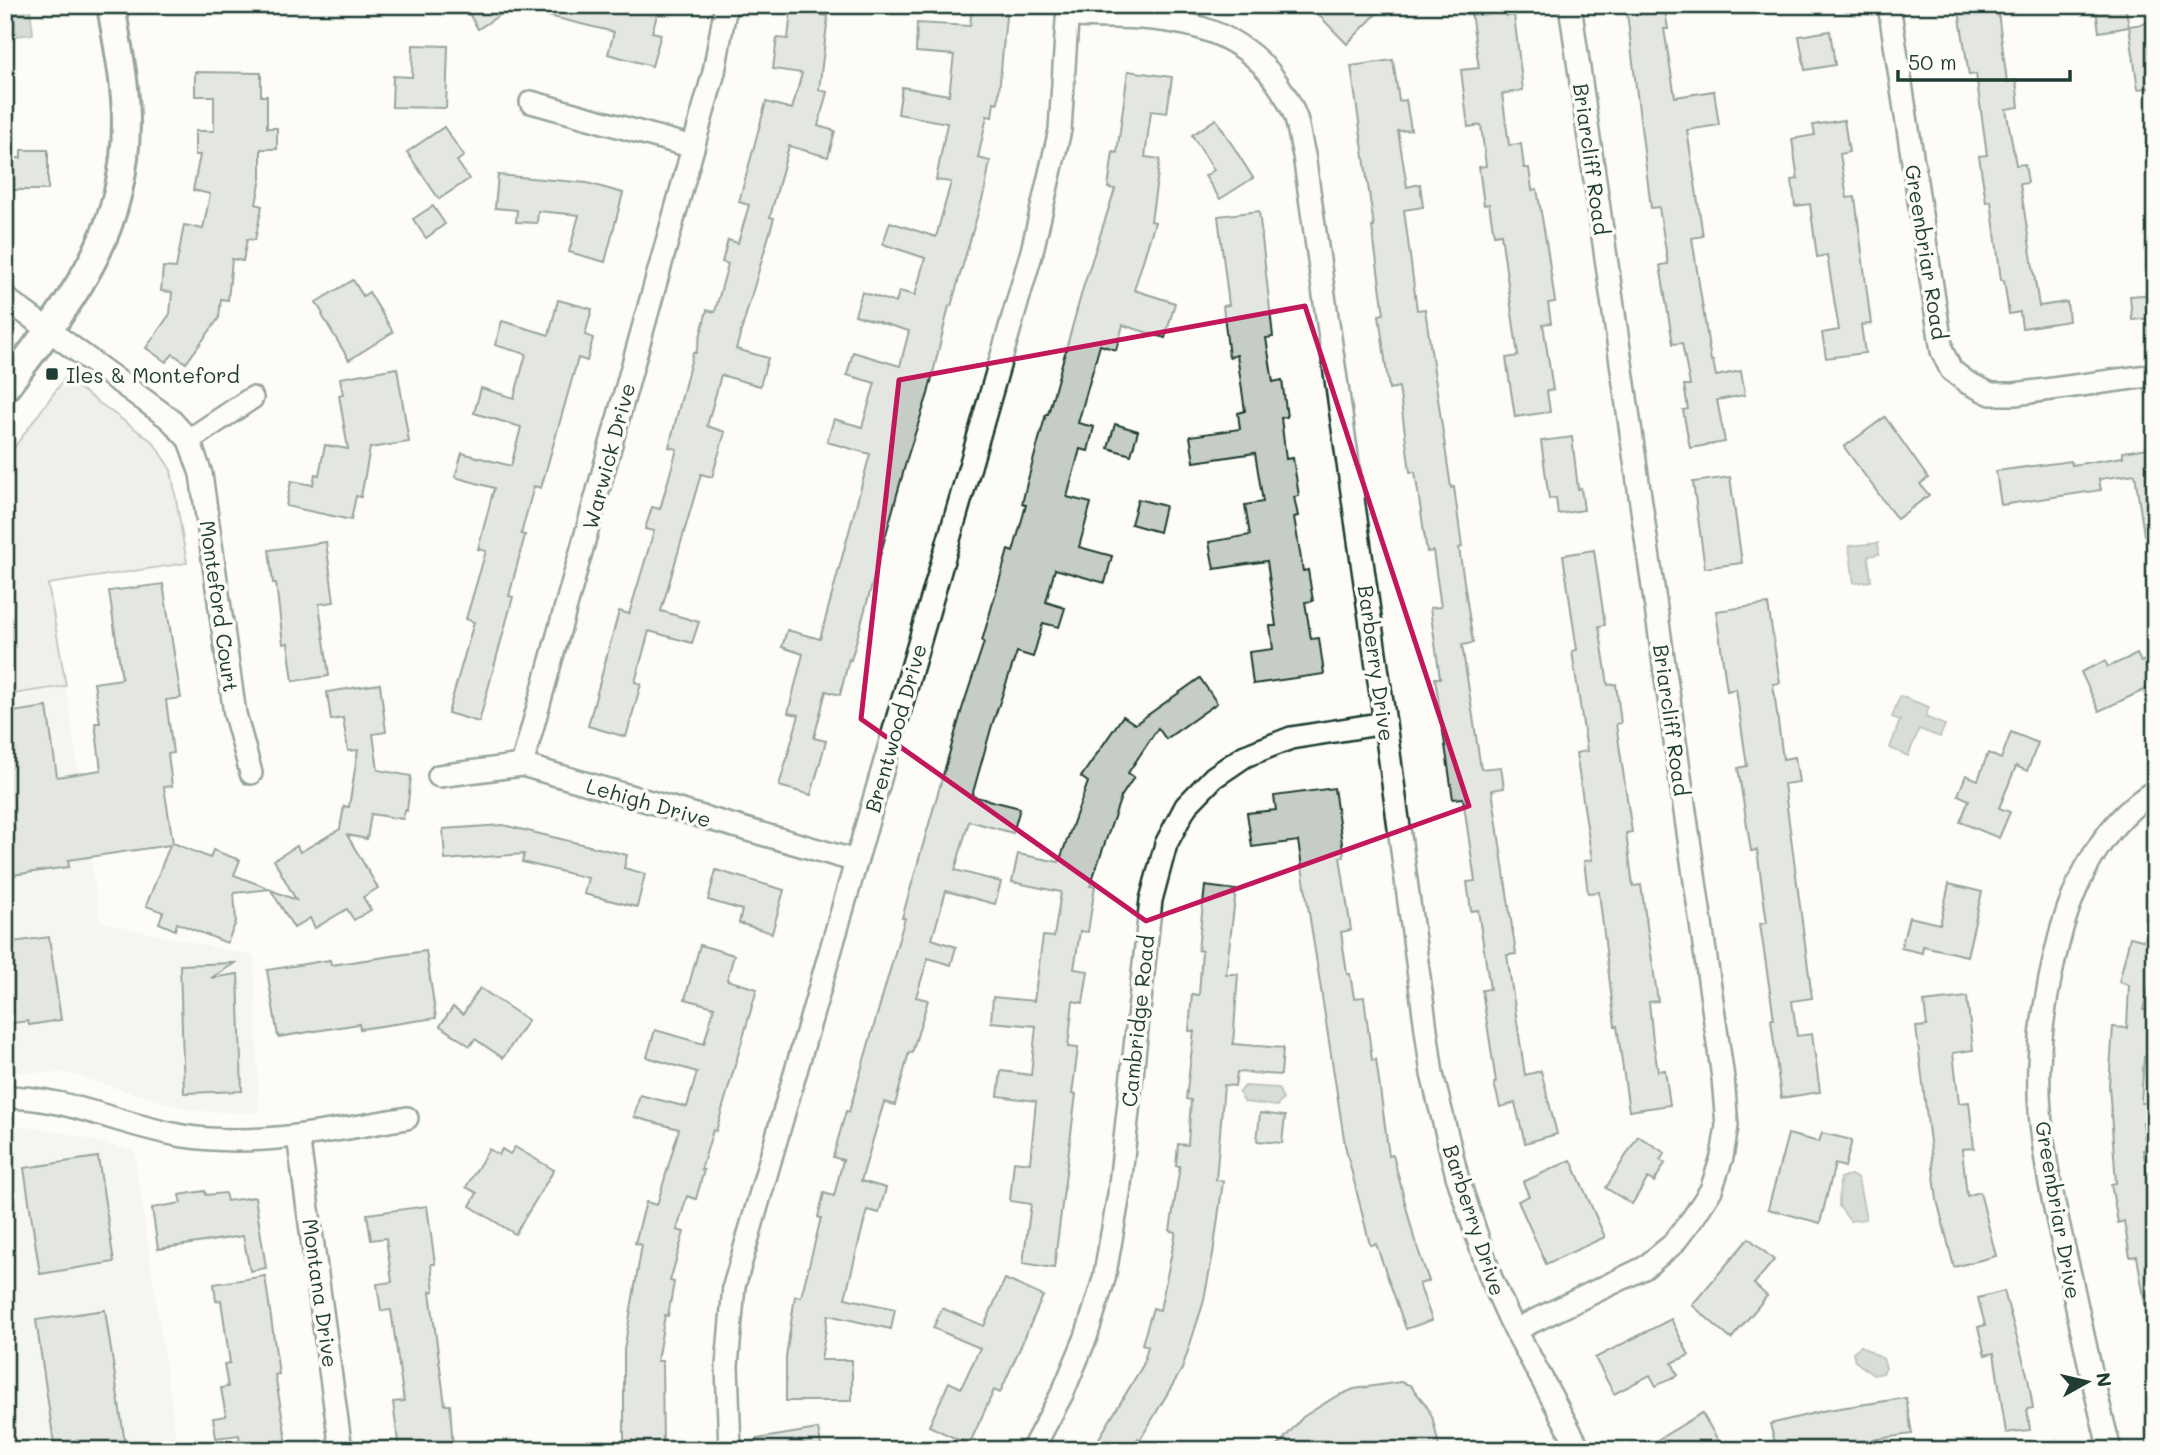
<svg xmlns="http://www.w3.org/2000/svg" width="2160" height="1455" viewBox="0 0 2160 1455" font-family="Mali,sans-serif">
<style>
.built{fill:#eceee9}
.green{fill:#dde0db;stroke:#7e8e88;stroke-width:2}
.water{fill:#aeb8b1;stroke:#75877f;stroke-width:2}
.building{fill:#c6cdc7;stroke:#1f3d34;stroke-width:2}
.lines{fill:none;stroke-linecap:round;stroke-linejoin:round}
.minor-casing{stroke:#1f3d34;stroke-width:26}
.tertiary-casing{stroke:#1f3d34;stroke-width:32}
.minor{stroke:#fdfcf7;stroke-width:21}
.tertiary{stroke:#fdfcf7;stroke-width:26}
.marked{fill:none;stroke:#c2185b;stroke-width:5;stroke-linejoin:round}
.poi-dot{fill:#1f3d34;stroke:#fdfcf7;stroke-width:2.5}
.labels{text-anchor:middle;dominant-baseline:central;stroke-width:7;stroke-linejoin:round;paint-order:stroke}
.street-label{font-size:21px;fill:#1f3d34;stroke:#fdfcf7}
.poi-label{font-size:21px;fill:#1f3d34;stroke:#fdfcf7;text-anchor:start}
</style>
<rect width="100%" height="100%" fill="#fdfcf7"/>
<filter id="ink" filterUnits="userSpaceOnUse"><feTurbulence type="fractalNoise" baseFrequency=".0143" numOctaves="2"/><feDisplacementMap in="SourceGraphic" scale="14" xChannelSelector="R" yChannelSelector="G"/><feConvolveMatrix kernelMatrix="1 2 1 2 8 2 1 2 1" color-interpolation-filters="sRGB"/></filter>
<g filter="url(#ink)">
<g class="built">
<polygon points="66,686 100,922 254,956 259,1113 199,1111 175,1106 67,1073 5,1072 5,695"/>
<polygon points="5,1124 64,1133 134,1151 178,1450 5,1450"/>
</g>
<polygon class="green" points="65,378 153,442 171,470 187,563 48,584 66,686 5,695 5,460"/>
<g class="water">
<polygon points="6,5 35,5 30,8 33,34 17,36 13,9 7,10"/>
<polygon points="1878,543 1879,554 1868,556 1871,581 1854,583 1849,546"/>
<polygon points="1900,696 1929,707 1925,717 1945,725 1940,737 1919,729 1908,756 1890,748 1900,720 1892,717"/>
<polygon points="1245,1086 1278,1088 1283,1099 1277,1106 1245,1102 1239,1093"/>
<polygon points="1851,1175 1858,1179 1866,1219 1850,1221 1839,1206 1840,1178"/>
<polygon points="1861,1346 1883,1359 1886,1368 1883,1373 1873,1375 1855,1361 1853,1352"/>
</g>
<g class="building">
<polygon points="464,5 515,5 478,29"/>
<polygon points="532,5 660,5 652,32 661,34 652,66 608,54 614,32 532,12"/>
<polygon points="972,5 1007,5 998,103 994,102 992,117 987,116 978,158 990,161 985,189 951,306 949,306 928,394 908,455 851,660 849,659 840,695 826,691 814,738 826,741 811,795 779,786 799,715 788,713 803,654 782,647 787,630 820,639 870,454 827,442 834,419 862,427 875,383 847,375 853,352 900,366 909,331 855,315 862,292 896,303 899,291 915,295 925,258 883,244 890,222 936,237 951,182 936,180 947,123 898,114 902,87 949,95 954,55 916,52 917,23 970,26"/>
<polygon points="1309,5 1385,5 1347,44"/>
<polygon points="1470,5 1505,5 1507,16 1514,15 1523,90 1502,94 1509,145 1521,144 1524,168 1529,168 1532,190 1537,189 1547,247 1555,302 1548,303 1551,323 1543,324 1553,390 1547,391 1550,412 1515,417 1506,358 1518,356 1501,234 1494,235 1489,204 1484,205 1479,167 1486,166 1481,125 1468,127 1461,70 1479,68"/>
<polygon points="1626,5 1664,5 1668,29 1664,29 1675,97 1714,91 1719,125 1687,130 1703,236 1692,238 1711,361 1713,361 1716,376 1741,371 1745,395 1717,400 1725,442 1690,448 1683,410 1688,409 1684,385 1690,385 1682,343 1673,344 1660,265 1668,264 1659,207 1651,208"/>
<polygon points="1958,5 1997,5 2007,82 2016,80 2019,107 2006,109 2016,165 2025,164 2028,183 2020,184 2039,306 2067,302 2069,321 2022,328 2020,312 2009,314 2004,280 2001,280 1991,201 1986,202 1979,156 1987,155 1976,74 1969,75"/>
<polygon points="2125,5 2129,27 2099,32 2096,9"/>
<polygon points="791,11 828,16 819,90 827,92 818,126 835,131 828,157 789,146 770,217 774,218 736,349 768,358 760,386 721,375 707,426 725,432 712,477 701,474 661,611 699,622 692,643 649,631 635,682 641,684 626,737 588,726 619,611 629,614 654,531 645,529 652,507 660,509 677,449 669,447 693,353 696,353 707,310 715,312 728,264 722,262 728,240 738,243 749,205 739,202 766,102 792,109 802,73 773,69 777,38 788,39"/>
<polygon points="2155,22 2155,87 2138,89 2129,26"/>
<polygon points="1830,31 1835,65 1805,70 1799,36"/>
<polygon points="413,45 448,46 446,108 392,107 393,76 412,77"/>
<polygon points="1393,60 1399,101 1406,100 1411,130 1398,131 1407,187 1420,184 1423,207 1404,210 1417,310 1425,309 1451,488 1454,487 1462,547 1459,548 1473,643 1462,645 1481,769 1501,767 1504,788 1492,790 1516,954 1507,955 1525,1075 1541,1071 1557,1134 1525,1143 1515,1103 1500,1107 1494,1083 1496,1082 1482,990 1490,989 1478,910 1471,911 1467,882 1475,881 1463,798 1453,799 1435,678 1440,678 1430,608 1441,607 1433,551 1427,552 1415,472 1410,472 1399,387 1389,389 1379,315 1384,314 1372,227 1374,227 1351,66"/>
<polygon points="1128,71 1172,77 1167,113 1151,111 1145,157 1160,159 1151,221 1155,222 1134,290 1175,303 1165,338 1123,325 1116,350 1100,345 1078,423 1094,427 1088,451 1080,449 1067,497 1091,503 1079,547 1112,556 1105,583 1055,569 1046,602 1065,608 1059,627 1043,623 1033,657 1017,652 992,725 972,796 1020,808 1013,833 969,821 955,870 1001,882 995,904 946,891 932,939 956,947 951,965 928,958 916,997 928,1000 912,1053 909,1052 895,1105 884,1102 861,1181 886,1188 879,1213 867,1210 845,1298 895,1309 891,1329 828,1315 821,1360 852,1360 852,1401 786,1401 786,1357 795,1296 801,1297 821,1218 818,1217 824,1193 834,1196 843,1160 833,1157 846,1111 849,1112 905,918 902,918 962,709 984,642 982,641 1008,550 1013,552 1026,505 1022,504 1027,483 1046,414 1048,414 1083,288 1115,189 1108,188 1113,152 1117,153"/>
<polygon points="195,72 261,73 261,96 267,96 267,128 277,128 277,149 261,149 261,178 256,204 262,206 255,240 247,239 243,261 232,259 228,300 221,299 219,318 186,363 173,354 166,362 146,348 170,314 172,292 161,291 163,267 176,268 184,225 203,229 210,194 193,190 200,155 195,155 195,131 214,131 214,96 195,96"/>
<polygon points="1216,119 1253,178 1220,199 1205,176 1214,170 1192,135"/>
<polygon points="1844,120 1849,152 1840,154 1847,198 1855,197 1871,324 1861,325 1865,353 1826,358 1822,333 1839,330 1827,255 1817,257 1810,204 1795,206 1792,180 1798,179 1792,139 1815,135 1813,125"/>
<polygon points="444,127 464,156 457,161 469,179 439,199 407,152"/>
<polygon points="21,150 48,150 48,190 5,190 5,158 21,158"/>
<polygon points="498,175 587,183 623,193 605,262 569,252 579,215 538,211 537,223 516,222 517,210 495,208"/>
<polygon points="433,206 445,224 426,238 413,219"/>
<polygon points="1259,211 1273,337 1266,338 1273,382 1282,380 1287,417 1281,418 1286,459 1293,458 1299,496 1294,497 1298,516 1294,517 1303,571 1308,570 1313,601 1305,602 1311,639 1319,638 1324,674 1253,684 1249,652 1273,649 1270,626 1276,626 1267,561 1214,569 1209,542 1250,535 1245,505 1263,502 1255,453 1194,462 1190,436 1240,429 1238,413 1245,411 1237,355 1229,357 1223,306 1229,305 1218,216"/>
<polygon points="353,280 363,296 369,292 393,332 349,360 322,315 323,314 316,302"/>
<polygon points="2155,294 2155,318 2132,320 2130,296"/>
<polygon points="558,300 592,309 585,335 593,338 587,361 578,358 541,488 534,486 521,534 525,535 509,596 513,597 479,722 448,713 474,622 466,619 486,551 478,549 494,488 455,477 462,453 511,466 521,427 474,413 481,388 514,398 526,354 495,345 502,321 549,335"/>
<polygon points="397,368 409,442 370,448 361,497 356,496 351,520 286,506 291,481 313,485 315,474 319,475 325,445 348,449 339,395 343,394 340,378"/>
<polygon points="1885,417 1928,478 1920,484 1929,495 1897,519 1844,447"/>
<polygon points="1115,424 1138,431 1131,455 1108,448"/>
<polygon points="1572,437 1578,489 1581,488 1584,510 1558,514 1556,498 1549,499 1541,441"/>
<polygon points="2155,447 2155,534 2144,535 2135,474 2099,479 2101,490 2001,505 1996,471 2071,461 2072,465 2123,457 2123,452"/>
<polygon points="1730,477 1742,563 1705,568 1693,482"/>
<polygon points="1138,499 1165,506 1159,532 1131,524"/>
<polygon points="326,542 334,602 319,604 329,676 293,681 288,643 283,644 276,583 273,583 269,550"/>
<polygon points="1594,550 1605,625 1599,626 1608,685 1616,684 1621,723 1616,724 1632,832 1626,833 1633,886 1641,885 1658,1001 1649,1002 1653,1041 1658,1071 1665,1070 1670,1105 1629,1111 1617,1026 1615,1026 1599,892 1588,893 1584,861 1592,860 1576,753 1587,751 1572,651 1577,650 1563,555"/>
<polygon points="163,584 181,698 166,700 173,753 168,754 172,786 164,787 173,843 210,858 213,850 240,860 234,875 270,889 234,893 236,922 227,943 177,923 175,930 159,923 163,912 146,906 170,845 68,860 69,867 5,876 5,713 47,707 57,777 101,770 95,723 100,723 94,683 122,679 109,591"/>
<polygon points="1768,604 1780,683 1773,684 1783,759 1795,757 1799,782 1784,784 1812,998 1792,1001 1797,1036 1812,1034 1820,1092 1781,1098 1771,1019 1774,1019 1760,924 1767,923 1757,850 1751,851 1738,768 1747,766 1736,689 1727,691 1716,611"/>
<polygon points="2137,654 2141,662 2155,656 2155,685 2099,711 2081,672 2105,661 2108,667"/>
<polygon points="1200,678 1217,703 1166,739 1158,728 1128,773 1134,777 1121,797 1090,886 1095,886 1088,932 1080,931 1074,969 1088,971 1083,1003 1073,1001 1068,1047 1078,1048 1072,1094 1076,1094 1054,1268 1023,1263 1031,1204 1010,1201 1014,1161 1030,1163 1036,1101 998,1096 1001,1071 1031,1075 1036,1026 991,1022 993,997 1034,1001 1043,936 1054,937 1061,892 1012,882 1018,854 1059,862 1088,782 1081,777 1123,716 1135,724"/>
<polygon points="380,684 386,732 373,734 378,770 411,776 407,811 405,810 403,819 371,814 367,839 347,835 378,888 363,897 371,910 354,920 347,909 315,928 310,918 294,928 271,890 296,900 274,860 297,846 300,852 340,829 344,806 349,807 358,750 348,751 343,718 331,720 327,692"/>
<polygon points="2011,732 2038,743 2027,771 2016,766 1999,808 2010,812 1999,838 1960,822 1969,800 1958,795 1966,775 1978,780 1988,753 2001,759"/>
<polygon points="1334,788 1344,857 1340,857 1351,930 1341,932 1347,974 1350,974 1354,998 1364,997 1372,1060 1376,1059 1389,1156 1393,1155 1414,1238 1429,1281 1419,1284 1432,1320 1406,1329 1376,1244 1370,1245 1345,1145 1298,841 1252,847 1247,813 1276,810 1274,796"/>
<polygon points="503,825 627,855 624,868 645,874 637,907 584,894 588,878 522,862 524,854 445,860 443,829"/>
<polygon points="716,870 784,890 772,933 739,923 742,910 708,900"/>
<polygon points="1949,884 1982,892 1967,956 1923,946 1922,953 1901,948 1909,917 1940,924"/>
<polygon points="1205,886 1236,890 1226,974 1238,974 1233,1044 1283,1048 1281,1075 1237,1072 1235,1086 1224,1085 1216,1180 1223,1181 1213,1254 1203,1304 1182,1369 1140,1440 1138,1438 1130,1450 1092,1450 1143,1365 1148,1346 1142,1344 1153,1308 1160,1310 1176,1232 1170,1231 1180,1166 1176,1166 1178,1144 1188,1145 1191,1100 1186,1099 1194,1031 1189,1031 1192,994 1199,995 1202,951 1198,950"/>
<polygon points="49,937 61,1020 29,1025 28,1021 5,1024 5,943"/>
<polygon points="2130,937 2155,943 2155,964 2143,1010 2152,1010 2152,1014 2155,1014 2155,1058 2144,1057 2141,1103 2155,1102 2155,1121 2143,1122 2146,1150 2143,1150 2155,1215 2155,1303 2145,1304 2137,1256 2130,1257 2124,1221 2118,1223 2111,1184 2116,1183 2109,1085 2113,1027 2127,1028 2129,985 2119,982"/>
<polygon points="700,945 734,955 727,980 757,989 716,1131 713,1130 701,1170 704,1170 696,1199 687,1196 677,1230 684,1232 670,1281 674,1282 668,1316 665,1315 657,1361 662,1361 663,1450 624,1450 624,1350 642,1245 635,1243 646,1202 657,1205 679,1129 634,1117 640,1095 687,1107 697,1072 647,1057 655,1030 704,1044 714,1007 685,999"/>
<polygon points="426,951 436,1018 360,1029 359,1024 278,1037 267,970 330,960 331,965"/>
<polygon points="235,963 211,978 238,974 242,1091 184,1093 180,965"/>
<polygon points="480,988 528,1020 503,1058 475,1039 470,1046 440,1026 453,1007 463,1014"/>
<polygon points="1967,997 1973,1050 1953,1053 1959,1103 1969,1102 1974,1148 1962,1149 1967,1196 1980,1192 1996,1256 1954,1267 1937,1200 1916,1027 1927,1026 1924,1002"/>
<polygon points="1260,1113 1285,1116 1282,1143 1257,1141"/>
<polygon points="1822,1133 1852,1140 1845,1167 1835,1164 1820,1223 1768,1209 1788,1134 1819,1142"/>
<polygon points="1638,1136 1665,1153 1660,1160 1665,1163 1654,1182 1648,1178 1632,1204 1606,1188"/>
<polygon points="515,1147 554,1170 515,1234 470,1206 477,1193 466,1187 489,1149 499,1155 502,1149 510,1154"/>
<polygon points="98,1157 114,1262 40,1274 24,1168"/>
<polygon points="1571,1160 1605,1237 1546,1264 1518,1201 1529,1196 1523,1182"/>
<polygon points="205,1191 206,1195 225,1193 227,1201 255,1197 266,1268 250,1271 243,1236 158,1249 152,1208 181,1203 179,1195"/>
<polygon points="427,1206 435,1264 431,1264 434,1291 430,1292 445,1405 450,1405 453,1450 399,1450 393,1402 404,1401 391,1310 381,1311 377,1284 392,1282 386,1238 371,1240 367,1214"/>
<polygon points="1749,1238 1774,1260 1754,1284 1767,1296 1731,1339 1692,1305"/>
<polygon points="265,1276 279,1374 275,1375 288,1450 241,1450 239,1435 216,1438 213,1418 226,1416 221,1388 228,1387 224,1364 230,1363 221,1300 216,1301 214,1284"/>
<polygon points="1005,1279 1043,1296 1000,1393 994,1390 969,1445 929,1426 949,1382 961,1388 980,1348 933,1328 942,1308 984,1326"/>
<polygon points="2004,1291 2028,1378 2033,1408 2027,1409 2030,1430 2006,1433 1994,1353 1985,1355 1978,1327 1985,1325 1978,1298"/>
<polygon points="105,1310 126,1450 55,1450 36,1320"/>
<polygon points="1671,1319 1689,1355 1672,1363 1678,1375 1656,1386 1650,1375 1614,1394 1595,1358"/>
<polygon points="1400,1382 1410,1385 1426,1405 1432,1416 1440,1450 1274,1450 1303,1417 1335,1397 1354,1389"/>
<polygon points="1906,1398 1912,1434 1830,1446 1830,1450 1777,1450 1770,1424 1827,1410"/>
<polygon points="1702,1413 1724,1450 1641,1450"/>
<polygon points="818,1429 822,1450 756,1450 756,1439"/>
</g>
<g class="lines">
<g class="minor-casing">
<g id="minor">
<polyline points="1889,5 1942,351 1951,370 1968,383 1991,394 2015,394 2155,375"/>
<path d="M1068,16C1139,18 1219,12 1269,72C1280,86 1290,101 1296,118C1299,130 1301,143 1304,155L1385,723L1432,1074L1457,1176L1491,1278L1510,1320L1580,1450"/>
<polyline points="531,102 693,147"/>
<polyline points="5,298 170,419 189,440 201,474 235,714 251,773"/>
<polyline points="189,440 252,398"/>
<polyline points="522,765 714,72 726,5"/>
<polyline points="439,776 522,765 856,861"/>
<path d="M5,1097C67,1097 123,1126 183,1136C259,1148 333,1130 407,1118"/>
<polyline points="298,1136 341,1450"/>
<polyline points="1515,1330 1644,1268 1673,1244 1693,1218 1711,1190 1722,1157 1727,1126 1723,1078 1570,5"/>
<polyline points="730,1450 727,1366 734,1286 1032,251 1060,130 1068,5"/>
<polyline points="1032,1450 1063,1392 1086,1337 1104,1279 1119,1194 1151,900 1166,844 1186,806 1214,777 1245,756 1291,738 1385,723"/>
<path d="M2110,1450C2095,1393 2083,1336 2071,1279C2055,1210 2036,1135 2039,1064C2041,1018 2050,973 2062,928C2077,876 2107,820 2155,791"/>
</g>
</g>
<g class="tertiary-casing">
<path id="tertiary" d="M5,388C70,302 126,236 126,122C126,83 117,44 111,5"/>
</g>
<use href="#minor" class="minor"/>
<use href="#tertiary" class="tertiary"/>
</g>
</g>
<path d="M0 0H2160V1455H0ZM1305,306L1469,806L1146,921L861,719L899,380Z" fill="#fdfcf7" fill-opacity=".55" fill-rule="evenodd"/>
<path class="marked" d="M1305,306L1469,806L1146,921L861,719L899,380Z"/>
<rect class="poi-dot" x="45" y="367" width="14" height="14" rx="3.5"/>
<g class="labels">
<g class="street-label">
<text transform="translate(1592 159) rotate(82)">Briarcliff Road</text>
<text transform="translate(1927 252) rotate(81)">Greenbriar Road</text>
<text transform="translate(608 456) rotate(-75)">Warwick Drive</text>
<text transform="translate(220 606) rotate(82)">Monteford Court</text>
<text transform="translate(1377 663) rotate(82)">Barberry Drive</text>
<text transform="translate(1672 720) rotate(82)">Briarcliff Road</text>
<text transform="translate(895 728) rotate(-74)">Brentwood Drive</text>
<text transform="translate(649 802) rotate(16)">Lehigh Drive</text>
<text transform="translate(1137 1021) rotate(-84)">Cambridge Road</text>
<text transform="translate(2059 1210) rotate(80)">Greenbriar Drive</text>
<text transform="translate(1475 1220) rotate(72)">Barberry Drive</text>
<text transform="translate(321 1293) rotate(82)">Montana Drive</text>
</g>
<g class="poi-label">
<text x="66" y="374">Iles &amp; Monteford</text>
</g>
</g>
<rect width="2160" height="1455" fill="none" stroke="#fdfcf7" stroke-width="28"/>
<rect x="14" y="14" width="2132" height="1427" fill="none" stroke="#1f3d34" stroke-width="2.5" filter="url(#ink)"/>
<g transform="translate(2087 1382) rotate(82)" stroke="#fdfcf7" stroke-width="5" paint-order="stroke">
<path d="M0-5L12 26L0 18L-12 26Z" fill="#1f3d34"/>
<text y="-10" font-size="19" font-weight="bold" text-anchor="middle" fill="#1f3d34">N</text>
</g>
<path d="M1898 70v10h172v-10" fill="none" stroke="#1f3d34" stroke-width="3.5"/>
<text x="1908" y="70" font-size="21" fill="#1f3d34" stroke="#fdfcf7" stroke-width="5" paint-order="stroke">50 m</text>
</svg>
